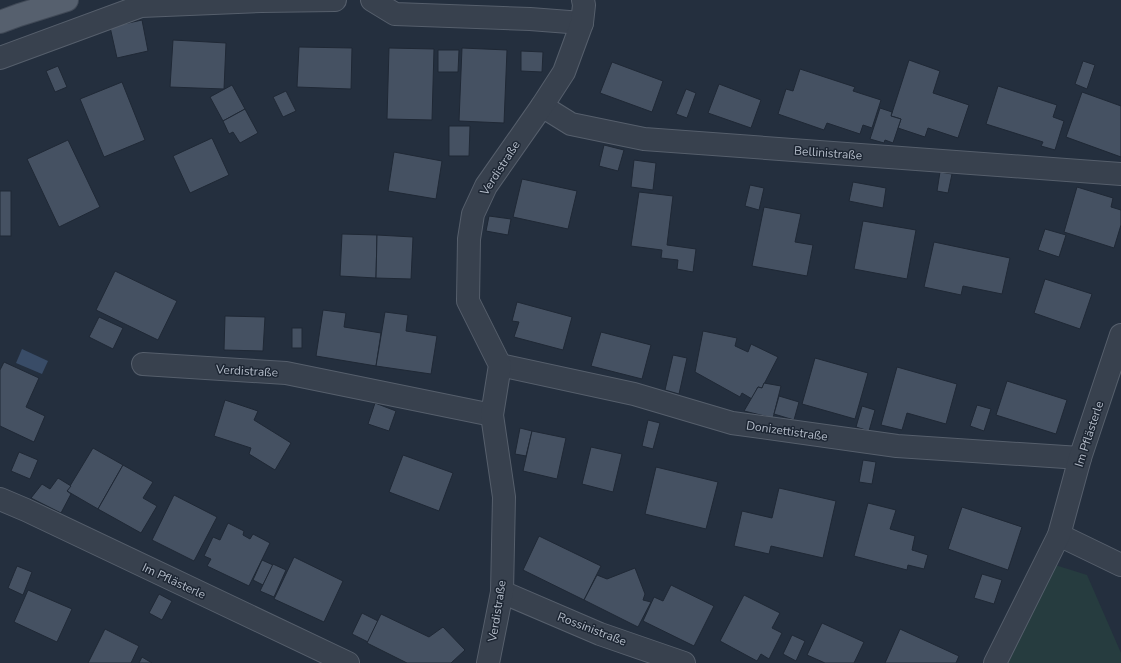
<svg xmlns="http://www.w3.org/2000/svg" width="1121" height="663" viewBox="0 0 1121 663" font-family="'Nunito Sans',sans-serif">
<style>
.green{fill:#263c3f}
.water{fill:#394c67}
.building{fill:#455162;stroke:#1f2835}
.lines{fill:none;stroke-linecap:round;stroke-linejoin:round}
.minor-casing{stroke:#565f6c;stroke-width:24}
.major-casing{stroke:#414a57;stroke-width:24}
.minor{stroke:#38414e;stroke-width:22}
.major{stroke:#56606e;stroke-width:22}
.labels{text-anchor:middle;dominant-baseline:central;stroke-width:3;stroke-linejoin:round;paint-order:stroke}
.street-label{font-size:12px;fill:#b4bcc9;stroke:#1d2633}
</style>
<rect width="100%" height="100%" fill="#242f3e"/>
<polygon class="green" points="1052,564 1087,575 1121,653 1121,663 1002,663"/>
<polygon class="water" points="22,349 48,361 42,374 16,363"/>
<g class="building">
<polygon points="142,20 148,51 117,58 110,27"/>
<polygon points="173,40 226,43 224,89 170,87"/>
<polygon points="299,47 352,48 351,89 297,87"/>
<polygon points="389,48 434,49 432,120 387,119"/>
<polygon points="462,48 507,50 504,123 459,121"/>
<polygon points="438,50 459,50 458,72 438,72"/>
<polygon points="521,51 543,52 542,72 521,71"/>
<polygon points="909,60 940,71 933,93 969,105 958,138 928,128 925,137 898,128 901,119 891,116"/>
<polygon points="1083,61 1095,65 1087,89 1075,84"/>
<polygon points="612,62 663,81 652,112 600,93"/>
<polygon points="58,66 67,87 55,92 46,71"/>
<polygon points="800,69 855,87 853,91 881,100 872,128 863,125 860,134 827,123 824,130 778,114 786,89 793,91"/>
<polygon points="122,82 145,140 104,157 80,99"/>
<polygon points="719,84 761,100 751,128 708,113"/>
<polygon points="232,85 245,109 223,121 210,97"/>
<polygon points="998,86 1057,105 1053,117 1064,121 1055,150 1041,146 1043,142 986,124"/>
<polygon points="686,89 696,93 687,118 676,114"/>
<polygon points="286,91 296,111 283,117 273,97"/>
<polygon points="1082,92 1121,106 1121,157 1066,137"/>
<polygon points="880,108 892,112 891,116 901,119 893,143 885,140 884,143 870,139"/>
<polygon points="245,109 258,133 240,143 233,132 229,134 223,121"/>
<polygon points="449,126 470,126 469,156 449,156"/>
<polygon points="212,138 229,175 190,193 173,156"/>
<polygon points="68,140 100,207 59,227 27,159"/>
<polygon points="604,145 624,150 618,171 599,166"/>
<polygon points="394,152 442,161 436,199 388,191"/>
<polygon points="634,160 656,163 653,190 631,187"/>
<polygon points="940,172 952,174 948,193 937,191"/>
<polygon points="522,179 577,191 568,229 513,217"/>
<polygon points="853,182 886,188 883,208 849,201"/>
<polygon points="750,185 764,188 759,210 745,206"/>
<polygon points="1077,187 1113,198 1111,207 1121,210 1121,225 1114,248 1064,232"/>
<rect x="0" y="191" width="11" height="45"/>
<polygon points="639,192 673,196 667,245 696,249 693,272 677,269 678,260 661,258 662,250 631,246"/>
<polygon points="764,207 801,214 795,242 813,245 807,276 752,266"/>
<polygon points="489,216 511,219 508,235 486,231"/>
<polygon points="863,221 916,230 907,279 854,269"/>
<polygon points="1045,229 1066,235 1059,257 1038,250"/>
<polygon points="342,234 377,235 376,278 340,276"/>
<polygon points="377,235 413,237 411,279 376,278"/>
<polygon points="934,242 1010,258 1002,294 963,286 961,295 924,287"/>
<polygon points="115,271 177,301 158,340 96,310"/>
<polygon points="1045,279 1092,294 1080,329 1034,313"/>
<polygon points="517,302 572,317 563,350 514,337 519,322 512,321"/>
<polygon points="323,310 346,313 344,327 381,333 376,366 316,356"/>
<polygon points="385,312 408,315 406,331 437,336 431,374 376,366"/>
<polygon points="225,316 265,317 263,351 224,350"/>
<polygon points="99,317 123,328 113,349 89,337"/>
<rect x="292" y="328" width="10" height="20"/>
<polygon points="703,331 737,338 735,346 748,352 751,344 778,357 762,388 758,387 752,399 742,393 740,397 695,372"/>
<polygon points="601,332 651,345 642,379 591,366"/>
<polygon points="673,355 687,358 679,394 665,390"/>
<polygon points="815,358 868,373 855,419 802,404"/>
<polygon points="4,362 39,378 26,407 45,416 34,442 0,426 0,370"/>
<polygon points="897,367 957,384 946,424 907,413 902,430 881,425"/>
<polygon points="1007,381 1067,400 1056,434 996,415"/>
<polygon points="764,383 781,386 773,418 744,411 758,387 762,388"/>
<polygon points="779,396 799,402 794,420 774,414"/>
<polygon points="225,400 258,411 254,420 291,443 275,470 249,454 251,448 214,436"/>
<polygon points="375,403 396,411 389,431 368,424"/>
<polygon points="977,405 991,409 984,431 970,426"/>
<polygon points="862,406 875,410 869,431 856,427"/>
<polygon points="648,420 660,423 653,449 642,446"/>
<polygon points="520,428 532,431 526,456 515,454"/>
<polygon points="532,431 566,438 557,479 523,471"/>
<polygon points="591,447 622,454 613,492 582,484"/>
<polygon points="93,448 123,465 98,509 67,491"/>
<polygon points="19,452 38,460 30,479 11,471"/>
<polygon points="403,455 453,473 439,511 389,492"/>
<polygon points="863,460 876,462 872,484 859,482"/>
<polygon points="123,465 153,482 143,498 157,506 141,533 98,509"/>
<polygon points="656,467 718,482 706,529 645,514"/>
<polygon points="58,478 71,486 67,491 71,494 61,513 31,498 42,484 50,489"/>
<polygon points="779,488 836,501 823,558 771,546 769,554 734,546 742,511 772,518"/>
<polygon points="174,495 217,517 194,561 152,540"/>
<polygon points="868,503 896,510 890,529 915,536 912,550 928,555 924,569 908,565 907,570 854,556"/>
<polygon points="962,507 1022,527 1008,570 948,549"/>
<polygon points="228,523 244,531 243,535 250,539 253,534 270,543 249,586 207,566 211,559 204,556 213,537 220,540"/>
<polygon points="539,536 601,566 584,600 523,570"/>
<polygon points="294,557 343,581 324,622 274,599"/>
<polygon points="262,560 273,565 263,585 253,580"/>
<polygon points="273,564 286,570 274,597 260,591"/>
<polygon points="17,566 32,572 23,595 8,588"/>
<polygon points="635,568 645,594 643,600 651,602 638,627 584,600 597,575 607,579"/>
<polygon points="982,574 1002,580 994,604 974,598"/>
<polygon points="671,585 714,606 694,646 643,621 654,597 663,601"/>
<polygon points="28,590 72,609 57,642 14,622"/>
<polygon points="159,594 172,601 162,620 149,613"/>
<polygon points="744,595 780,613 772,628 782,633 769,659 761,654 757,661 720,641"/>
<polygon points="362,613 378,621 368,642 352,634"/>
<polygon points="381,614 429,637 443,627 465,650 451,663 407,663 367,643"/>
<polygon points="822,623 864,642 854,663 825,663 807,655"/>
<polygon points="105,629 139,646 131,663 88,663"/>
<polygon points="900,629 959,656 956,663 885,663"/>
<polygon points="792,635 805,641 796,661 783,654"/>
<polygon points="142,657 152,663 139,663"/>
</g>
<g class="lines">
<g class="minor-casing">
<g id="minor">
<polyline points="372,0 395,14 530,19 582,23"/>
<polyline points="0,58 141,6 261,1 335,0"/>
<polyline points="542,106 571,124 644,139 1121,174"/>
<polyline points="143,364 286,373 492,415"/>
<polyline points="500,365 634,394 732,423 897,446 1080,458"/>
<polyline points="0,499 26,510 348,663"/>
<polyline points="1059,535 1121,565"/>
<polyline points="502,592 600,634 684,663"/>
<polyline points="488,663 502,592 504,497 492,415 500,365 468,301 469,239 473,214 486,186 542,106 564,72 582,23 584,5 583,0"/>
<polyline points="995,663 1059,535 1080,458 1121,335"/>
</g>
</g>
<g class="major-casing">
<polyline id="major" points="0,22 19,15 67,0"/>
</g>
<use href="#minor" class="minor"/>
<use href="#major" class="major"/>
</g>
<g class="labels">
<g class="street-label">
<text transform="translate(828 153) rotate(4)">Bellinistraße</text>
<text transform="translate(500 168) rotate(-57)">Verdistraße</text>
<text transform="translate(247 371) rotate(3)">Verdistraße</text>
<text transform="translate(787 431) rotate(8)">Donizettistraße</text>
<text transform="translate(1089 434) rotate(-72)">Im Pflästerle</text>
<text transform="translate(174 581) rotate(25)">Im Pflästerle</text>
<text transform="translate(497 611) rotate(-81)">Verdistraße</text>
<text transform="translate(592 629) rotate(21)">Rossinistraße</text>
</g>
</g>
</svg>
